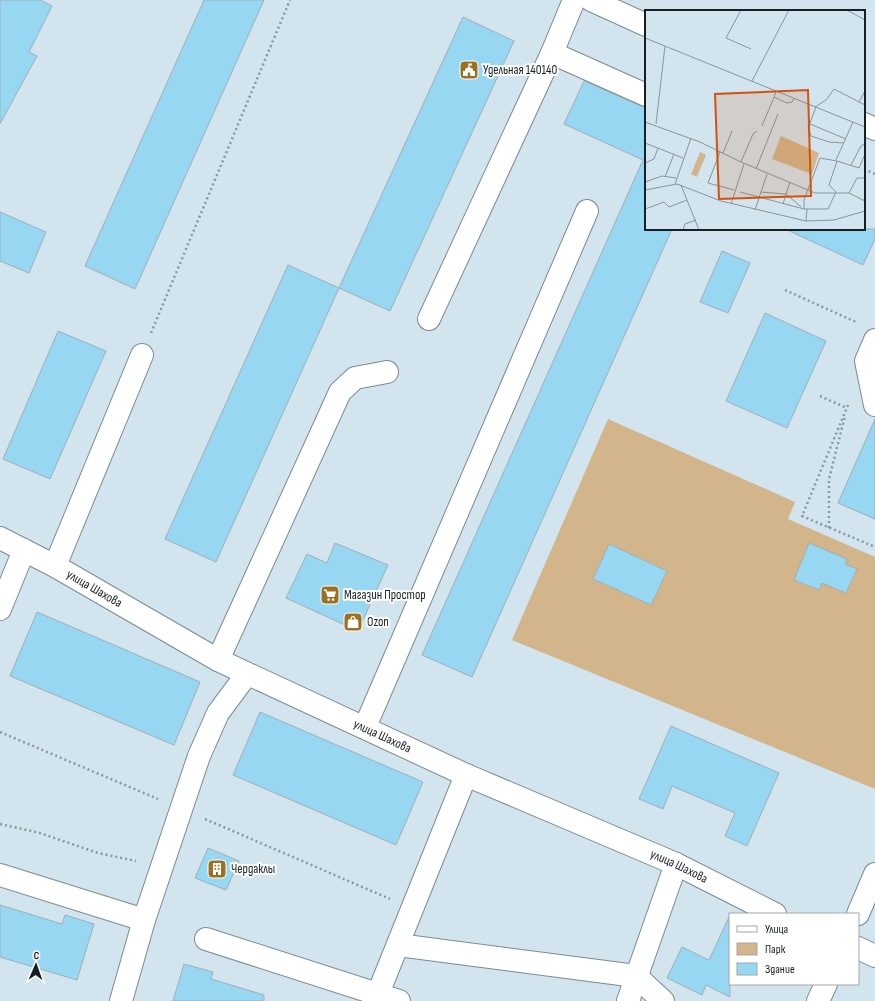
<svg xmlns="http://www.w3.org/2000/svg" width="875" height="1001" viewBox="0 0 875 1001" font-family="'Sofia Sans Condensed',sans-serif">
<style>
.green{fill:#d2b58b}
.building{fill:#97d7f2;stroke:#9eafb7}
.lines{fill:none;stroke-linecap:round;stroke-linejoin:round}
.minor-casing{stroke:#7b8b93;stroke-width:24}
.path{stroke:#89979e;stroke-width:2.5;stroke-dasharray:2 3;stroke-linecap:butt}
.minor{stroke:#fff;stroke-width:22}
.labels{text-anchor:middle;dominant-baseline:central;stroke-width:4;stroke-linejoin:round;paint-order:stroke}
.poi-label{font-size:13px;fill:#181f22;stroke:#fff;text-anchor:start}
.street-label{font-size:13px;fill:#181f22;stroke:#fff}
.inset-road{fill:none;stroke:#88959c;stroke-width:1}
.view{fill:#d3530e;fill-opacity:0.15;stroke:#d3530e;stroke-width:2}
.inset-edge{fill:none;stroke:#181f22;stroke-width:2}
</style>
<rect width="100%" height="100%" fill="#d2e4ed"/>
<polygon class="green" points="608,419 795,502 788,519 875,557 875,789 512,640"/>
<g class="building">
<polygon points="0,0 40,0 52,6 29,52 37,56 0,124"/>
<polygon points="204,0 264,0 135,289 85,266"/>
<polygon points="463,17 514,41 390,311 339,288"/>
<polygon points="584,81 641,106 646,107 646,229 672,229 472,677 422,655 643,160 564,124"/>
<polygon points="0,212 46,232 29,273 0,261"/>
<polygon points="785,229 875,229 875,239 863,265"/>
<polygon points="722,251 750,263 728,313 700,302"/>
<polygon points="288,265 339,288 216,562 165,539"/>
<polygon points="765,313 826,341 787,428 726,401"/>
<polygon points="58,331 106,351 50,479 3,459"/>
<polygon points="875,419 875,519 838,503"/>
<polygon points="335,543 388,565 358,631 286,598 307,554 327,563"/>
<polygon points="809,543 847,559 845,564 857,569 846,593 822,583 819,590 794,580"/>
<polygon points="609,544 667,571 651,605 593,579"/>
<polygon points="37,612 200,682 174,745 10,676"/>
<polygon points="260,712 423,782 396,845 233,775"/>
<polygon points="671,726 779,773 747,846 725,836 735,813 672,786 663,809 639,799"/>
<polygon points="208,848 239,861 226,890 195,878"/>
<polygon points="0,905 62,924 65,915 94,924 77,980 0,957"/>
<polygon points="730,915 730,997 706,985 702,995 667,978 682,947 709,960"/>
<polygon points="184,964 213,972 211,979 264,995 264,1001 173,1001"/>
</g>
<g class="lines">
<g class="minor-casing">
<g id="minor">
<polyline points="574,0 552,53 646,95"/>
<polyline points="591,0 646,25"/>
<polyline points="864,124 875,129"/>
<polyline points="429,319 552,53"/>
<polyline points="875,340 866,361 875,405"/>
<path id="s1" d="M0,538L55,566L218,660L466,775L676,864L775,914"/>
<polyline points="55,566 142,355"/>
<polyline points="0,609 24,550"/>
<polyline points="218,660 340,392 355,378 387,372"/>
<polyline points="365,727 587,211"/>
<polyline points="0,875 144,920"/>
<polyline points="858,914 875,874"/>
<polyline points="206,939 399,1001"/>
<polyline points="398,945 636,976 663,1001"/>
<polyline points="858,948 875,956"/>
<polyline points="121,1001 144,920 199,756 218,713 247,674"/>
<polyline points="375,1001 466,775"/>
<polyline points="628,1001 676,864"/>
<polyline points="818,1001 826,984"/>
</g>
</g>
<g class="path">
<polyline points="864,169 875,174"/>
<polyline points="785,290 858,323"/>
<polyline points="151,333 290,0"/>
<polyline points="820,396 847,408"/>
<polyline points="848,405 802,516 875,547"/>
<polyline points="829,528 829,479 845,416"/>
<polyline points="0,732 158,799"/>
<polyline points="205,819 390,899"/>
<polyline points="0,824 40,833 98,853 136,861"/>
</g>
<use href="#minor" class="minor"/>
</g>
<defs>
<g id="civic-square" transform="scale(1)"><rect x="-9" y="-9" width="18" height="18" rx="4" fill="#9d7021" stroke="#fff"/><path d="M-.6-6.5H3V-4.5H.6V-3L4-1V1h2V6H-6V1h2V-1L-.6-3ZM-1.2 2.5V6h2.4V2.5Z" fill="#fff"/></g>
<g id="supermarket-square" transform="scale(1)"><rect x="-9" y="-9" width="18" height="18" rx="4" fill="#9d7021" stroke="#fff"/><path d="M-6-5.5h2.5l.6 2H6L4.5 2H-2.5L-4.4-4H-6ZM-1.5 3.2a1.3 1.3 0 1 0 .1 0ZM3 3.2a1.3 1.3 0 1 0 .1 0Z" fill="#fff"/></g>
<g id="shop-square" transform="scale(1)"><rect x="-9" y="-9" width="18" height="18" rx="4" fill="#9d7021" stroke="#fff"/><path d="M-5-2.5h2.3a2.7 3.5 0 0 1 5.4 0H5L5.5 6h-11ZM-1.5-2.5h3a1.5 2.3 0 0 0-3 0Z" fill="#fff"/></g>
<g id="building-square" transform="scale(1)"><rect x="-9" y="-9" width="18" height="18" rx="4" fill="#9d7021" stroke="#fff"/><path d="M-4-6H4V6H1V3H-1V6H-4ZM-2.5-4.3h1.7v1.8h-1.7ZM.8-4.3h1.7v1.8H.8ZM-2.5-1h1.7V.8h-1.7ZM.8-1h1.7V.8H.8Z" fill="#fff"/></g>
</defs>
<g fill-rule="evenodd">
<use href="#civic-square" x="469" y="70"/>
<use href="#supermarket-square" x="330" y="595"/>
<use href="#shop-square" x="353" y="622"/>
<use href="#building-square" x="217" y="869"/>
</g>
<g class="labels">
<g class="poi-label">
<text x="483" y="70">Удельная 140140</text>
<text x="344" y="595">Магазин Простор</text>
<text x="367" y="622">Ozon</text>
<text x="231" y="869">Чердаклы</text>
</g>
<g class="street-label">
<text stroke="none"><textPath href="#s1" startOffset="107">улица Шахова</textPath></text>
<text stroke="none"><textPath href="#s1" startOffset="431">улица Шахова</textPath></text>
<text stroke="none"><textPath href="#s1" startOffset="755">улица Шахова</textPath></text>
</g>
</g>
<g transform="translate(645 10)">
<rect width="220" height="220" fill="#d2e4ed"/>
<path d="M136,126L174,143L167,164L127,149ZM55,142L61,145L52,167L46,164Z" fill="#d2b58b"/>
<path class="inset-road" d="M96,0L81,28L106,39M202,0L220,10M0,28L220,117M107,71L144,0M131,81L129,87L142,93L147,92L149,88M214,92L220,81M170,97L181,90L189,79L220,95M171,97L163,118L166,126L184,132L198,133M0,112L55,132L96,152L170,183H204L220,191M11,114L20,36M165,114L201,129M117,116L129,87M0,133L38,148M75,142L63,173L89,180M78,143L87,121M191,150L208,112M192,151L214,158L220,144M96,152L108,124L112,121M0,153L9,149L13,138M206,155L216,136L220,134M111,159L133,104M20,167L29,144M0,172L17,166L31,168M30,174L46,128M36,175L54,220M0,180L32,174L76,191L161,211L189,210L220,201M95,182L159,199H183L191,182L184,175L192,151L175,148L159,190V199M116,182L141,184L156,197M204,183L212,168H220M86,194L99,154M138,194L145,172M0,199L19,192L24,197L42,190M110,200L122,164M161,211L162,199M38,220L40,214L51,210"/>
<path class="view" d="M163,80L166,186L74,189L70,84Z"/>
<rect width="220" height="220" class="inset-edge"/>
</g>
<rect x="729" y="913" width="130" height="72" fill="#ffffff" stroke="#a3a5a7"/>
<rect x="737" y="926" width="20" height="6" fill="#ffffff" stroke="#a3a5a7"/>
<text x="765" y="933" font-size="12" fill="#181f22">Улица</text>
<rect x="737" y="943" width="20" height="12" fill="#d2b58b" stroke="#a3a5a7"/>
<text x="765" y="953" font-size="12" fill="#181f22">Парк</text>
<rect x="737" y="963" width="20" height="12" fill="#97d7f2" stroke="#a3a5a7"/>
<text x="765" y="973" font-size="12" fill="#181f22">Здание</text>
<g transform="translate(36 965) rotate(2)" stroke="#ffffff" stroke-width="3" paint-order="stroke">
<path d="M0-3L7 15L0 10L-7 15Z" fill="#181f22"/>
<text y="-6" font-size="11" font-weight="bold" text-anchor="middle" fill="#181f22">С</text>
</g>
</svg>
